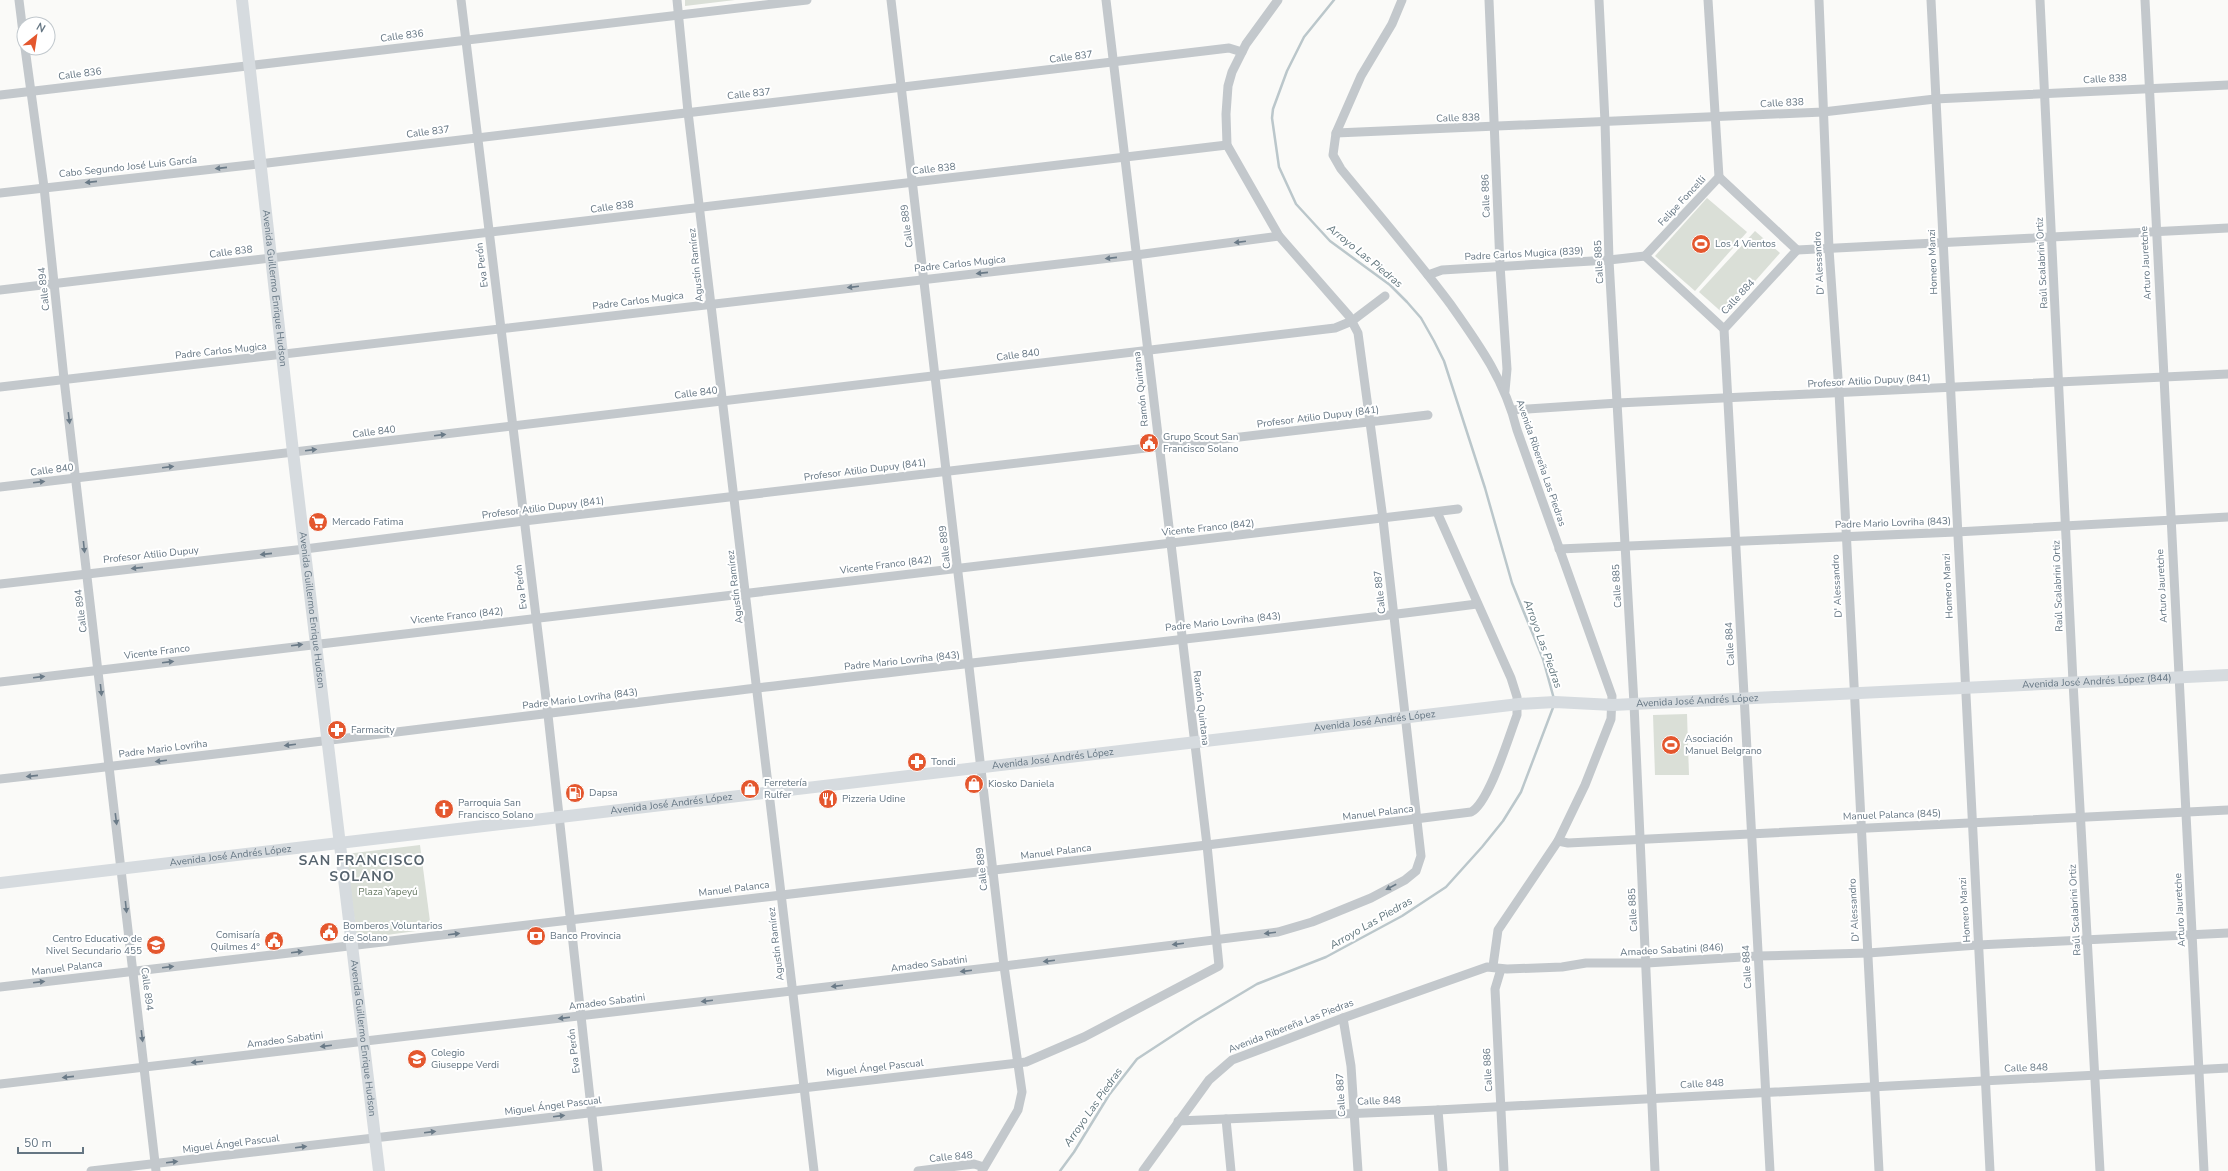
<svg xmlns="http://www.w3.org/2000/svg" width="2228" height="1171" viewBox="0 0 2228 1171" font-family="'Nunito Sans',sans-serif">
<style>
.green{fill:#dadfd7}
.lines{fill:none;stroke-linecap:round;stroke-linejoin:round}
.stream{stroke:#bbc7cb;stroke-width:2.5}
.street{stroke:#c3c8cc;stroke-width:9}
.secondary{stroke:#d6dbdf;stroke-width:12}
.oneway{fill:#6a7a87}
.labels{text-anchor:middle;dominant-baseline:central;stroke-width:4;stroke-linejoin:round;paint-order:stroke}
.street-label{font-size:10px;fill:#657683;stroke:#fff}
.poi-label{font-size:10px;fill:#657683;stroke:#fff;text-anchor:start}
.park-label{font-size:10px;fill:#687a64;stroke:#fff}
.water-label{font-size:11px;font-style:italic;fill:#60757c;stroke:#fff}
.district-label{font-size:14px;font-weight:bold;letter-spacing:1px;fill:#57646e;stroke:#fff}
</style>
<rect width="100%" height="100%" fill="#fafaf8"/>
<g class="green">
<polygon points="685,0 735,0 685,6"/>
<polygon points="1707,198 1747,232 1695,291 1655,256"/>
<polygon points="1755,231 1780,253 1725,315 1699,292"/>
<polygon points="1687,714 1689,775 1655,775 1653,715"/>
<polygon points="420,845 431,929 357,939 346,854"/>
</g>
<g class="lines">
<g class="stream">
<polyline points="1334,0 1304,37 1287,71 1273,109 1272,118 1279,167 1296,204 1330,241 1390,285 1407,302 1421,318 1434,341 1444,361 1485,488 1512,583 1543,659 1554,699"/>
<polyline points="1060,1171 1074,1152 1109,1095 1137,1059 1195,1021 1257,984 1326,957 1402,916 1446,887 1482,847 1503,821 1521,792 1554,705"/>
</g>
<g class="street">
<polyline points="19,0 24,41"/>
<polyline points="461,0 548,715 598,1171"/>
<polyline points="677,0 688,112 814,1171"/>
<polyline points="891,0 1004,966 1022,1092 1018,1110 982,1171"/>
<path d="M1402,0L1392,24L1361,76L1336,133L1333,155L1341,169C1378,214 1416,258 1451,305C1480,346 1505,381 1517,430L1612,696L1611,719L1585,785L1558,841L1498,930L1493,966"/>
<polyline points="1489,0 1500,265 1507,369 1505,391"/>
<polyline points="1599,0 1605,122 1609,260 1634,704 1655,1171"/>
<polyline points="1708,0 1719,177 1645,256 1724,329"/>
<polyline points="1819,0 1829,249 1839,392 1879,1171"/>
<polyline points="1931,0 1990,1171"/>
<polyline points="2040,0 2073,682 2100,1171"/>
<polyline points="2145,0 2204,1171"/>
<polyline points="25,48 44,187 64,379 156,1171"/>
<polyline points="0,95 807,0"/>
<polyline points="1336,133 1823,112 1935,99 2228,85"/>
<polyline points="1719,177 1797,250 1724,329 1770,1171"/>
<polyline points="0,193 259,164 1229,48 1242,52"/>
<polyline points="1797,250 2228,228"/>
<polyline points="1428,275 1442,270 1609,260 1645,256"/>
<polyline points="0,290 1227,145"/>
<polyline points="0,387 1136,255 1279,236"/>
<polyline points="1512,410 1618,403 2228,374"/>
<polyline points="0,487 1335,328 1352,321 1385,296"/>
<polyline points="1559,549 1956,532 2228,517"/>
<polyline points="0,584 305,549 524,521 1428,415"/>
<polyline points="0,682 1458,509"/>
<path d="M0,779C253,751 505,718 757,688C997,659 1237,635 1477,604"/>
<polyline points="1558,841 1568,843 2228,810"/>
<polyline points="1501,969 1495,989 1504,1171"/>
<path d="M0,987L1207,845L1471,812C1489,803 1509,736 1517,715V697L1511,678L1437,512"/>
<polyline points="1343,1018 1351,1066 1358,1171"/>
<polyline points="0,1084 1004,966 1278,932 1312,922 1371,898 1405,880 1416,871 1421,856 1383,519 1358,333 1349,316 1279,236 1227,145 1226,114 1228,86 1232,72 1246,44 1278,0"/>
<polyline points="1438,1110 1443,1171"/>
<polyline points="1226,1119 1231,1171"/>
<polyline points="1178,1121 1438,1110 2228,1068"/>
<polyline points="91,1171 1026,1062 1084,1037 1219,966 1207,845 1106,0"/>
<polyline points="918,1171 974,1164 984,1167"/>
<polyline points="1143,1171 1209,1080 1232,1060 1343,1018 1487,967 1507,969 1562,967 1586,963 1647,963 1758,956 1868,953 1978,945 2228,933"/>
</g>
<g class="secondary">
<path id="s1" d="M242,0L293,452L379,1171"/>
<path id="s2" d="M0,883L1519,704L1555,702L1613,705L2228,675"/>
</g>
</g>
<defs><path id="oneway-solid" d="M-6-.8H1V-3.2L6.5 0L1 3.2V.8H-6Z"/></defs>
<g class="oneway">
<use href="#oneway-solid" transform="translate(221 168) rotate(174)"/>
<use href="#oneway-solid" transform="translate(91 182) rotate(174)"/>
<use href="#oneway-solid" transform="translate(1240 242) rotate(173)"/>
<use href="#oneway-solid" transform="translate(1111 258) rotate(174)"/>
<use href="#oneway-solid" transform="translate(982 273) rotate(174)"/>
<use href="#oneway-solid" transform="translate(853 287) rotate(173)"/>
<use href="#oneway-solid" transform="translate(69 418) rotate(83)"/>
<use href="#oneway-solid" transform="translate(440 435) rotate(-7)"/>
<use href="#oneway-solid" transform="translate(311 450) rotate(-7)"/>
<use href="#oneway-solid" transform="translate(168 467) rotate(-7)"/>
<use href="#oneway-solid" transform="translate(39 482) rotate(-7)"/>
<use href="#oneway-solid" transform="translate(84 547) rotate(84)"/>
<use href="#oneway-solid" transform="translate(266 554) rotate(174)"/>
<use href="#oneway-solid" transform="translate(137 568) rotate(174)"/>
<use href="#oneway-solid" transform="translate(297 645) rotate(-7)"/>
<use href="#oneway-solid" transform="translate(168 662) rotate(-7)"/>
<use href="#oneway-solid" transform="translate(39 677) rotate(-7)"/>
<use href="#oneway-solid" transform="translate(101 690) rotate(84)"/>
<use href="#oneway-solid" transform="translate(290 745) rotate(173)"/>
<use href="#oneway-solid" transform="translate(161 761) rotate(173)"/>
<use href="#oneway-solid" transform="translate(32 776) rotate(174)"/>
<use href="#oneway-solid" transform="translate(116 819) rotate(83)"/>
<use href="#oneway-solid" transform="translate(1391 887) rotate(152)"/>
<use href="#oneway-solid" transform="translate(126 907) rotate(84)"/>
<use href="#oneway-solid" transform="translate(1270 933) rotate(173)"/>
<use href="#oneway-solid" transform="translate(454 934) rotate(-7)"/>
<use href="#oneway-solid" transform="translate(1178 944) rotate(173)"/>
<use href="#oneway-solid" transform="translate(297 952) rotate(-7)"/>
<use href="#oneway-solid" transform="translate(1049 961) rotate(173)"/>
<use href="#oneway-solid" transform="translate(168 967) rotate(-7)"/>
<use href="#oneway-solid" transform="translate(966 971) rotate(173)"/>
<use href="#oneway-solid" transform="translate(39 982) rotate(-7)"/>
<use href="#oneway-solid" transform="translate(837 986) rotate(173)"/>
<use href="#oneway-solid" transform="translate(707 1001) rotate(173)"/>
<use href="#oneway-solid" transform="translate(564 1018) rotate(173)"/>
<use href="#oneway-solid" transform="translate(142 1036) rotate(83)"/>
<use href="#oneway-solid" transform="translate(326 1046) rotate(173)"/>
<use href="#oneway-solid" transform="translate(197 1062) rotate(173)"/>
<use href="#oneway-solid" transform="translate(68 1077) rotate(174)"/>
<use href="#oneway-solid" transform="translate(559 1116) rotate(-7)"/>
<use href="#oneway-solid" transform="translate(430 1132) rotate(-7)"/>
<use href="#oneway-solid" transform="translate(301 1147) rotate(-7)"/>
<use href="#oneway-solid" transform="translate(172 1162) rotate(-7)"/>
</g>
<defs>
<g id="stadium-disc" transform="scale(1)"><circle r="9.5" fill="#e4572e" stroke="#fff"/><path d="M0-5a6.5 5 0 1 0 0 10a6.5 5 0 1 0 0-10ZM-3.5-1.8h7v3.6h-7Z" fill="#fff"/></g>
<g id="civic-disc" transform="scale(1)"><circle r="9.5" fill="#e4572e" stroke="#fff"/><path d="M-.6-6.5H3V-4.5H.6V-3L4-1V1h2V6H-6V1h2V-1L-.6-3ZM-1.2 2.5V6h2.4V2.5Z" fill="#fff"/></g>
<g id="supermarket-disc" transform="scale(1)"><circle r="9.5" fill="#e4572e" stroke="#fff"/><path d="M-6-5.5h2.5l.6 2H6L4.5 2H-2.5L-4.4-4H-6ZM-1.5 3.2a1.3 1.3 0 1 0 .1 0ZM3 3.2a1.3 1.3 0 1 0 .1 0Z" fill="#fff"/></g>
<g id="pharmacy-disc" transform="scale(1)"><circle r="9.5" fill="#e4572e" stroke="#fff"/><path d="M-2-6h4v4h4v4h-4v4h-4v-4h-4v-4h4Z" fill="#fff"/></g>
<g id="shop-disc" transform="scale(1)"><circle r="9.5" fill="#e4572e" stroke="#fff"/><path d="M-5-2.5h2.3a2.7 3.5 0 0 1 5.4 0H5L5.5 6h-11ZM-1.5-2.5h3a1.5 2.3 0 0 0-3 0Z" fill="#fff"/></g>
<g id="fuel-disc" transform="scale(1)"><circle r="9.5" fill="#e4572e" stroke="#fff"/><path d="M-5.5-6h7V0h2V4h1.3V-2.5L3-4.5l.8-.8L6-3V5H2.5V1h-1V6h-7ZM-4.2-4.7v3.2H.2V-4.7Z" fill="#fff"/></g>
<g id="restaurant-disc" transform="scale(1)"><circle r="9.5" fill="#e4572e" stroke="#fff"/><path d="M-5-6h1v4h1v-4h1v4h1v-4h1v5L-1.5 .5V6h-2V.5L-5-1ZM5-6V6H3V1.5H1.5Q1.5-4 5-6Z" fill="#fff"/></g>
<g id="church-disc" transform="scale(1)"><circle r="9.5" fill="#e4572e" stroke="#fff"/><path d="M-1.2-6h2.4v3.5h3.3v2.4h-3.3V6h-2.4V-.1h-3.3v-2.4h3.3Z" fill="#fff"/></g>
<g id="bank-disc" transform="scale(1)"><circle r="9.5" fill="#e4572e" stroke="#fff"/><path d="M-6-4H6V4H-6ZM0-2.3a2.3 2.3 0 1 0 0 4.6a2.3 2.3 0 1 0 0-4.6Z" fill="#fff"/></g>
<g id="school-disc" transform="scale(1)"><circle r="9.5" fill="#e4572e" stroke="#fff"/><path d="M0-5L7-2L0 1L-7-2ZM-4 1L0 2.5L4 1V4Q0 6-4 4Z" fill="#fff"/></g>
</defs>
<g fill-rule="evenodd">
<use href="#stadium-disc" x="1701" y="244"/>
<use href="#civic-disc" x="1149" y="443"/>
<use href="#supermarket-disc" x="318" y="522"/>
<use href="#pharmacy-disc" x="337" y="730"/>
<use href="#stadium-disc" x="1671" y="745"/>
<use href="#pharmacy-disc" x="917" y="762"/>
<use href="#shop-disc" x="974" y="784"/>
<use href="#shop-disc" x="750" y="789"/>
<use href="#fuel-disc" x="575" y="793"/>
<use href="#restaurant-disc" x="828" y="799"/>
<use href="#church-disc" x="444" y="809"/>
<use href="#civic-disc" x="329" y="932"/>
<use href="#bank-disc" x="536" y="936"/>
<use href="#civic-disc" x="274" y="941"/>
<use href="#school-disc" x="156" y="945"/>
<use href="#school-disc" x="417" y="1059"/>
</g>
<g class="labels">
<g class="street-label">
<text transform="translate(402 36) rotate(-7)">Calle 836</text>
<text transform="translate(1071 57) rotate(-7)">Calle 837</text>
<text transform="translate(80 74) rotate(-7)">Calle 836</text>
<text transform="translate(2105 79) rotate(-3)">Calle 838</text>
<text transform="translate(749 94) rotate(-6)">Calle 837</text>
<text transform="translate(1782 103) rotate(-3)">Calle 838</text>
<text transform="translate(1458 118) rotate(-2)">Calle 838</text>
<text transform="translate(428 132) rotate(-7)">Calle 837</text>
<text transform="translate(128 167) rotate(-6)">Cabo Segundo José Luis García</text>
<text transform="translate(934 169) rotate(-6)">Calle 838</text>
<text transform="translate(1486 196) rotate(-92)">Calle 886</text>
<text transform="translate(1682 201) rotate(-47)">Felipe Foncelli</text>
<text transform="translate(612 207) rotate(-7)">Calle 838</text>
<text transform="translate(907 226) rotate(-97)">Calle 889</text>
<text transform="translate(231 252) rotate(-7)">Calle 838</text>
<text transform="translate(1524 254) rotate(-3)">Padre Carlos Mugica (839)</text>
<text transform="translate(1599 262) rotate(-93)">Calle 885</text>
<text transform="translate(1933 262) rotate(-92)">Homero Manzi</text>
<text transform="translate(1819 263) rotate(-93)">D' Alessandro</text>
<text transform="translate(2042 263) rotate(-93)">Raúl Scalabrini Ortiz</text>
<text transform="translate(2146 263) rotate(-93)">Arturo Jauretche</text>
<text transform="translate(960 264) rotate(-6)">Padre Carlos Mugica</text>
<text transform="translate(482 265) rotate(-97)">Eva Perón</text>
<text transform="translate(696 265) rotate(-96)">Agustín Ramírez</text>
<text stroke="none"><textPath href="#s1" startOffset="290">Avenida Guillermo Enrique Hudson</textPath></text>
<text transform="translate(44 289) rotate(-96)">Calle 894</text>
<text transform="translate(1738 297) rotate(-47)">Calle 884</text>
<text transform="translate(638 301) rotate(-7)">Padre Carlos Mugica</text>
<text transform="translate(221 351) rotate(-6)">Padre Carlos Mugica</text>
<text transform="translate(1018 355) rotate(-7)">Calle 840</text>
<text transform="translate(1869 381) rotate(-3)">Profesor Atilio Dupuy (841)</text>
<text transform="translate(1141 389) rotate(-96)">Ramón Quintana</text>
<text transform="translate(696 393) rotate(-7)">Calle 840</text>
<text transform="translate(1318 417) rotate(-7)">Profesor Atilio Dupuy (841)</text>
<text transform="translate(374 432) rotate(-7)">Calle 840</text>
<text transform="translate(1541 463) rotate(71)">Avenida Ribereña Las Piedras</text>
<text transform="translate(52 470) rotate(-7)">Calle 840</text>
<text transform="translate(865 470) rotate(-7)">Profesor Atilio Dupuy (841)</text>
<text transform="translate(543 508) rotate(-7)">Profesor Atilio Dupuy (841)</text>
<text transform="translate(1893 523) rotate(-2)">Padre Mario Lovriha (843)</text>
<text transform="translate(1208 528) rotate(-6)">Vicente Franco (842)</text>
<text transform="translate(945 547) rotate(-96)">Calle 889</text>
<text transform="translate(151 555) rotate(-6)">Profesor Atilio Dupuy</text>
<text transform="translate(886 565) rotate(-7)">Vicente Franco (842)</text>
<text transform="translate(1617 586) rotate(-93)">Calle 885</text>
<text transform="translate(1837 586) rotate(-93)">D' Alessandro</text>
<text transform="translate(1948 586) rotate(-93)">Homero Manzi</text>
<text transform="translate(2058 586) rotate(-92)">Raúl Scalabrini Ortiz</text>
<text transform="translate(2162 586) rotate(-93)">Arturo Jauretche</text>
<text transform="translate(521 587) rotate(-97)">Eva Perón</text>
<text transform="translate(735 587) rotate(-97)">Agustín Ramírez</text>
<text transform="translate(1380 592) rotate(-96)">Calle 887</text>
<text stroke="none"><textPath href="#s1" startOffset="614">Avenida Guillermo Enrique Hudson</textPath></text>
<text transform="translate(81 611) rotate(-97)">Calle 894</text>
<text transform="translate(457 616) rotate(-6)">Vicente Franco (842)</text>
<text transform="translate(1223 622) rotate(-6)">Padre Mario Lovriha (843)</text>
<text transform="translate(1730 644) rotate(-93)">Calle 884</text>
<text transform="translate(157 652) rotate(-7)">Vicente Franco</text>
<text transform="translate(902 661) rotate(-6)">Padre Mario Lovriha (843)</text>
<text stroke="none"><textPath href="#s2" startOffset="2108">Avenida José Andrés López (844)</textPath></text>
<text transform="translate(580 699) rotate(-7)">Padre Mario Lovriha (843)</text>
<text stroke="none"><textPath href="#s2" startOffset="1708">Avenida José Andrés López</textPath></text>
<text transform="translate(1201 708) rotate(83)">Ramón Quintana</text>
<text stroke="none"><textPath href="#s2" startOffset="1384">Avenida José Andrés López</textPath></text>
<text transform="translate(163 749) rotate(-7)">Padre Mario Lovriha</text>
<text stroke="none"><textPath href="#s2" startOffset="1060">Avenida José Andrés López</textPath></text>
<text stroke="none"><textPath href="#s2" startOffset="676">Avenida José Andrés López</textPath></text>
<text transform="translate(1378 813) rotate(-7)">Manuel Palanca</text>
<text transform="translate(1892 815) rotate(-2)">Manuel Palanca (845)</text>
<text transform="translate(1056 852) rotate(-7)">Manuel Palanca</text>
<text stroke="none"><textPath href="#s2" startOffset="232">Avenida José Andrés López</textPath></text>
<text transform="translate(982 869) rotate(-96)">Calle 889</text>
<text transform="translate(734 889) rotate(-7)">Manuel Palanca</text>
<text transform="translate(1633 910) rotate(-93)">Calle 885</text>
<text transform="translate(1854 910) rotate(-93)">D' Alessandro</text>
<text transform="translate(1965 910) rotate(-94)">Homero Manzi</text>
<text transform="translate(2075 910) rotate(-93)">Raúl Scalabrini Ortiz</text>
<text transform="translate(2180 910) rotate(-93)">Arturo Jauretche</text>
<text transform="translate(776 944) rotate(-97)">Agustín Ramírez</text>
<text transform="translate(1672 950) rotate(-3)">Amadeo Sabatini (846)</text>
<text transform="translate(929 964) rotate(-7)">Amadeo Sabatini</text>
<text transform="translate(1747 967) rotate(-93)">Calle 884</text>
<text transform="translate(67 968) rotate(-7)">Manuel Palanca</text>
<text transform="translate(147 989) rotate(83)">Calle 894</text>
<text transform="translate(607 1002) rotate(-7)">Amadeo Sabatini</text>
<text transform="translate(1291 1026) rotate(-21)">Avenida Ribereña Las Piedras</text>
<text stroke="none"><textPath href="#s1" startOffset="1045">Avenida Guillermo Enrique Hudson</textPath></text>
<text transform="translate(285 1040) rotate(-7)">Amadeo Sabatini</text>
<text transform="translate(574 1051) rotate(-97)">Eva Perón</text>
<text transform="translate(875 1068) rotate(-6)">Miguel Ángel Pascual</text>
<text transform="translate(2026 1068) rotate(-2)">Calle 848</text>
<text transform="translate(1488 1070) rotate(-93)">Calle 886</text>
<text transform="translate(1702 1084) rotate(-3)">Calle 848</text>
<text transform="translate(1341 1095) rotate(-93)">Calle 887</text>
<text transform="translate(1379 1101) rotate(-2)">Calle 848</text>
<text transform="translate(553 1106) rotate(-7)">Miguel Ángel Pascual</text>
<text transform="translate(231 1144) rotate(-7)">Miguel Ángel Pascual</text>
<text transform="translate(951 1157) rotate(-5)">Calle 848</text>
</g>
<g class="poi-label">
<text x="1715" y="244">Los 4 Vientos</text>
<text x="1163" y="437">Grupo Scout San<tspan x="1163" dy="12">Francisco Solano</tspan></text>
<text x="332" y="522">Mercado Fatima</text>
<text x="351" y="730">Farmacity</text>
<text x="1685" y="739">Asociación<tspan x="1685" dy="12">Manuel Belgrano</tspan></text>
<text x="931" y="762">Tondi</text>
<text x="764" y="783">Ferretería<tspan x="764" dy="12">Rulfer</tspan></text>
<text x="988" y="784">Kiosko Daniela</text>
<text x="589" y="793">Dapsa</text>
<text x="842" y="799">Pizzeria Udine</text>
<text x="458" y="803">Parroquia San<tspan x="458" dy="12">Francisco Solano</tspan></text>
<text x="343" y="926">Bomberos Voluntarios<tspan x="343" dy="12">de Solano</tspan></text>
<text x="260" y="935" text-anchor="end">Comisaría<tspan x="260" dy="12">Quilmes 4°</tspan></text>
<text x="550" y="936">Banco Provincia</text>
<text x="142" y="939" text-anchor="end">Centro Educativo de<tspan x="142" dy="12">Nivel Secundario 455</tspan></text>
<text x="431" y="1053">Colegio<tspan x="431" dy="12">Giuseppe Verdi</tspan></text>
</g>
<g class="park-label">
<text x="388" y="892">Plaza Yapeyú</text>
</g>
<g class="water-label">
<text transform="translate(1365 256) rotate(39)">Arroyo Las Piedras</text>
<text transform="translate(1543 644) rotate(70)">Arroyo Las Piedras</text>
<text transform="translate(1371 923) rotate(-30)">Arroyo Las Piedras</text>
<text transform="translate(1093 1107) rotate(-55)">Arroyo Las Piedras</text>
</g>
<g class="district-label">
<text x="362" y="860">SAN FRANCISCO<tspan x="362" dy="16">SOLANO</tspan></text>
</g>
</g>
<g transform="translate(36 36) rotate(30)"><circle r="19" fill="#ffffff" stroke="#c1c8cd"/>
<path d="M0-3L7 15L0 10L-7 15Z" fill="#e4572e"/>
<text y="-6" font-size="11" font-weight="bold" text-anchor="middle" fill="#657683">N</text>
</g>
<path d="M18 1147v6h65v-6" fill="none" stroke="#657683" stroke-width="2"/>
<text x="24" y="1147" font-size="12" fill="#657683" stroke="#ffffff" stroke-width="3" paint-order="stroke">50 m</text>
</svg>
